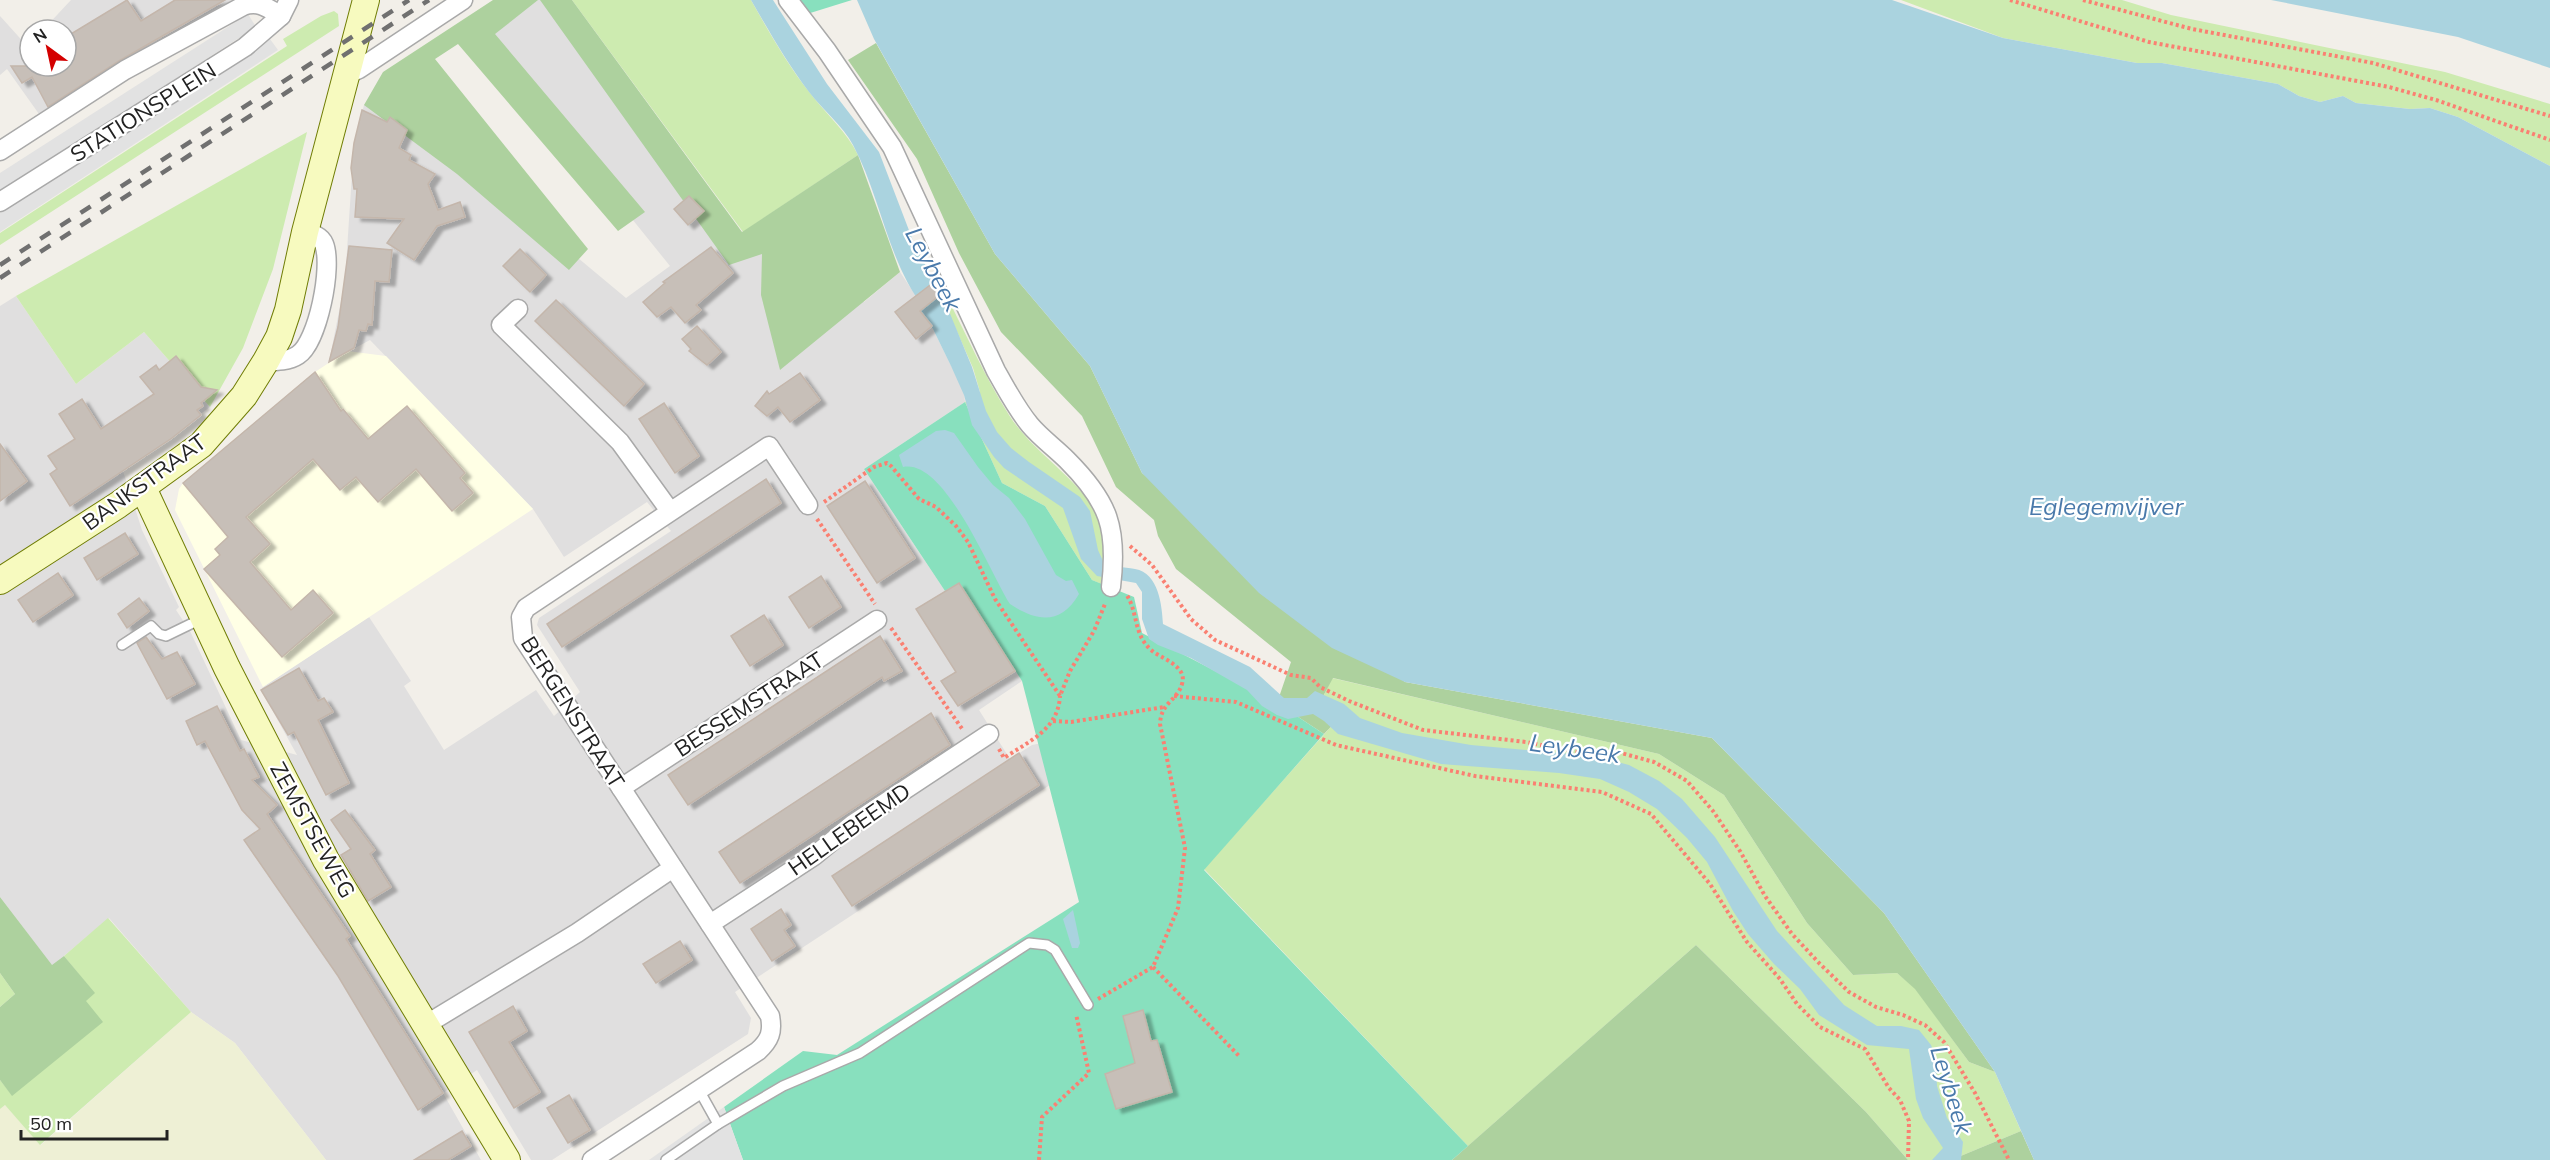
<svg xmlns="http://www.w3.org/2000/svg" width="2550" height="1160" viewBox="0 0 2550 1160" font-family="Mulish,sans-serif">
<style>
.residential{fill:#e0dfdf}
.education{fill:#ffffe5}
.farmland{fill:#eef0d5}
.grass{fill:#cdebb0}
.forest{fill:#add19e}
.pitch{fill:#88e0be}
.parking{fill:#e2e2e2}
.water{fill:#aad3df}
.building{fill:#c7bfb8;stroke:#c4b6ab;stroke-width:1.5;filter:url(#shadow)}
.lines{fill:none;stroke-linecap:round;stroke-linejoin:round}
.lane-casing{stroke:#a9a9a9;stroke-width:12}
.street-casing{stroke:#a9a9a9;stroke-width:21}
.secondary-casing{stroke:#707d05;stroke-width:28}
.path{stroke:#fa8072;stroke-width:4;stroke-dasharray:3 3;stroke-linecap:butt}
.lane{stroke:#fff;stroke-width:9}
.street{stroke:#fff;stroke-width:18}
.secondary{stroke:#f7fabf;stroke-width:26}
.rail{stroke:#707070;stroke-width:4.5;stroke-dasharray:12 12;stroke-linecap:butt}
.labels{text-anchor:middle;dominant-baseline:central;stroke-width:4.5;stroke-linejoin:round;paint-order:stroke}
.street-label{font-size:22px;fill:#222;stroke:#fff}
.water-label{font-size:24px;font-style:italic;fill:#4a7aab;stroke:#fff}
</style>
<defs>
<filter id="shadow"><feDropShadow dx="6" dy="4" stdDeviation="1.5" flood-color="#0004"/></filter>
</defs>
<rect width="100%" height="100%" fill="#f2efe9"/>
<g class="residential">
<polygon points="71,0 232,0 124,59 39,114 7,69 0,75 0,16 27,46 30,43 30,66 66,66 66,30 43,30"/>
<polygon points="494,0 571,0 753,256 807,219 864,302 900,272 924,308 920,312 933,329 964,392 965,402 864,469 945,591 959,583 1022,681 979,710 1010,759 1032,745 1053,741 1059,779 735,992 751,1018 748,1034 552,1160 531,1160 477,1070 443,1093 481,1160 326,1160 235,1043 191,1012 109,918 52,966 0,897 0,306 16,296 76,384 144,332 210,407 123,471 142,530 179,607 176,610 190,631 241,740 297,755 261,690 263,687 369,617 411,681 404,686 444,750 536,690 554,716 580,692 537,625 539,618 671,531 647,502 564,557 533,509 370,340 329,362 345,281 354,143 364,105 379,92 626,298 670,266 469,17"/>
</g>
<polygon class="education" points="347,351 386,356 533,509 263,687 175,510 179,489 183,483 315,372"/>
<polygon class="farmland" points="191,1012 235,1043 326,1160 0,1160 0,1109 5,1105 41,1145"/>
<g class="grass">
<path d="M572,0H751C769,32 787,64 810,93C826,114 847,132 858,155L743,232Z"/>
<polygon points="1901,0 2122,0 2171,15 2445,72 2550,104 2550,166 2458,117 2430,108 2410,109 2356,103 2343,96 2320,102 2299,96 2278,84 2162,63 2137,63 2003,38"/>
<polygon points="334,11 338,14 339,26 0,245 0,233 287,46 283,39 321,16"/>
<polygon points="307,132 273,269 243,348 210,407 144,332 76,384 16,296"/>
<path d="M945,293C966,334 985,377 1009,415C1038,461 1098,487 1109,544C1111,556 1106,573 1104,585L1092,580L1045,506L1002,483L965,402L980,392L973,368L944,302Z"/>
<polygon points="1332,678 1659,754 1724,795 1807,923 1853,975 1897,973 1915,988 1969,1062 1995,1072 2021,1131 1951,1160 1908,1160 1866,1112 1696,945 1468,1146 1204,869 1345,711 1321,701"/>
<polygon points="108,918 191,1012 40,1145 5,1105 0,1109 0,1080 12,1095 102,1022 85,1001 94,993 64,956"/>
<polygon points="0,973 15,994 0,1007"/>
</g>
<g class="forest">
<polygon points="493,0 538,0 495,34 645,212 618,231 458,44 435,59 588,249 569,270 457,174 364,105 383,72"/>
<polygon points="540,0 572,0 742,232 858,155 900,272 780,370 761,295 762,254 729,265"/>
<polygon points="876,43 995,254 1090,366 1142,473 1405,682 1712,738 1884,913 1995,1072 1969,1062 1915,989 1897,973 1853,975 1807,923 1724,795 1659,754 1333,678 1321,700 1346,711 1324,734 1277,703 1291,662 1176,569 1158,536 1154,520 1116,487 1082,416 1001,332 959,253 917,159 848,60"/>
<polygon points="0,897 52,965 64,956 95,993 86,1001 103,1022 12,1096 0,1080 0,1007 15,994 0,973"/>
<polygon points="1696,945 1866,1112 1908,1160 1452,1160"/>
<polygon points="2021,1131 2034,1160 1951,1160"/>
</g>
<g class="pitch">
<polygon points="800,0 852,0 807,14"/>
<polygon points="965,402 1002,483 1045,506 1092,580 1134,597 1142,633 1277,703 1324,734 1204,870 1468,1146 1452,1160 743,1160 724,1107 803,1051 837,1055 1079,902 1022,681 959,583 945,591 864,469"/>
</g>
<g class="parking">
<polygon points="248,14 256,27 0,192 0,173"/>
<polygon points="270,39 278,50 0,232 0,213"/>
<polygon points="724,1107 743,1160 649,1160"/>
</g>
<g class="water">
<path d="M751,0H773L827,84L879,152L915,246L944,299L972,367L986,411L997,432L1011,448L1029,462L1080,497L1090,511L1098,550L1103,561C1114,567 1123,567 1135,569C1159,573 1162,606 1163,624L1250,667L1284,698H1307L1315,691L1344,704L1360,718L1402,733L1471,745L1595,756L1629,765L1659,781L1682,799L1715,837L1777,931L1844,1005L1877,1026H1901L1919,1030L1931,1045L1936,1057L1937,1086L1947,1118L1963,1142L1961,1160H1932L1943,1148L1923,1118L1916,1099L1909,1049L1867,1045L1819,1015L1800,989L1774,964L1748,934L1733,911L1707,862L1687,838L1657,809L1629,792L1600,779L1559,773L1441,764L1338,734L1324,721L1313,714L1288,719L1277,715L1262,706L1247,690L1191,658L1158,645L1149,639L1142,619V592L1136,583L1097,576L1081,559L1063,508L1004,468L994,457L972,425L964,395L951,366L933,329L920,311L924,308C887,260 881,197 853,145C843,126 823,110 809,92C787,63 769,31 751,0Z"/>
<polygon points="857,0 1892,0 2003,38 2137,63 2162,63 2278,84 2299,96 2320,102 2343,96 2356,103 2410,109 2430,108 2458,117 2550,166 2550,1160 2034,1160 1995,1072 1884,913 1712,738 1405,682 1332,648 1259,593 1142,473 1090,366 995,254 874,39"/>
<polygon points="2271,0 2550,0 2550,68 2458,37"/>
<path d="M945,430L954,433L978,467L993,485L1009,498L1025,519L1056,575L1066,581L1072,580L1079,594C1061,625 1037,622 1010,604C990,573 945,458 903,467L899,455L936,431Z"/>
<polygon points="1073,910 1080,943 1078,948 1072,948 1063,919"/>
</g>
<g class="building">
<polygon points="127,0 141,21 175,0 225,0 119,61 48,107 32,77 22,83 11,66 66,66 66,37"/>
<polygon points="362,110 387,122 390,117 407,130 399,148 411,155 409,160 435,174 428,184 438,210 460,202 465,217 437,226 414,260 387,243 404,219 355,217 357,189 354,189 351,168 354,143"/>
<polygon points="689,196 704,211 688,225 674,209"/>
<polygon points="349,246 392,250 389,282 375,281 372,325 368,324 366,331 359,330 354,348 329,362 338,327"/>
<polygon points="711,247 733,273 696,305 701,310 685,323 671,307 657,317 643,302 665,283 663,282"/>
<polygon points="520,249 546,275 530,292 503,266"/>
<polygon points="938,279 946,290 920,311 932,326 916,339 895,312"/>
<polygon points="556,300 644,384 624,406 535,321"/>
<polygon points="697,326 721,352 707,365 689,351 691,349 682,339"/>
<polygon points="176,356 201,387 217,390 201,403 203,406 197,410 201,415 172,438 70,506 50,474 57,469 48,456 75,439 59,414 82,399 101,429 154,394 140,377 156,365 159,370"/>
<polygon points="315,372 341,411 343,409 368,439 407,406 465,473 460,478 473,493 452,511 416,469 378,502 356,477 340,490 313,459 246,517 270,544 250,562 291,610 313,590 333,613 282,657 204,569 220,555 215,549 228,537 183,483"/>
<polygon points="800,373 820,400 790,422 778,407 767,416 755,406 767,391 769,394"/>
<polygon points="664,403 699,456 675,473 639,419"/>
<polygon points="0,444 27,481 0,501"/>
<polygon points="766,479 781,503 562,647 547,624"/>
<polygon points="865,481 915,558 877,583 827,506"/>
<polygon points="125,533 138,554 97,580 84,558"/>
<polygon points="58,573 73,595 33,622 18,600"/>
<polygon points="821,576 841,607 809,628 789,597"/>
<polygon points="959,583 1015,671 958,706 941,681 956,672 916,609"/>
<polygon points="139,598 149,611 127,628 118,614"/>
<polygon points="764,615 783,645 750,666 731,636"/>
<polygon points="880,636 902,671 884,681 882,677 688,805 668,775"/>
<polygon points="146,637 162,659 177,652 195,684 167,699 137,643"/>
<polygon points="299,668 318,701 324,698 333,712 318,720 349,783 326,795 294,732 288,735 261,690"/>
<polygon points="217,706 240,751 244,749 259,777 252,780 277,805 267,814 350,936 346,939 443,1093 418,1110 338,976 244,840 260,829 242,810 205,741 197,745 186,721"/>
<polygon points="931,713 950,745 740,883 719,852"/>
<polygon points="1019,753 1039,785 852,906 832,876"/>
<polygon points="345,810 375,850 370,854 391,887 368,901 341,855 351,849 331,820"/>
<polygon points="781,909 791,925 784,930 795,946 772,961 751,929"/>
<polygon points="680,941 692,960 656,983 643,964"/>
<polygon points="513,1006 527,1031 509,1042 540,1092 514,1108 469,1032"/>
<polygon points="1143,1010 1151,1041 1157,1040 1172,1092 1116,1109 1105,1074 1135,1063 1123,1016"/>
<polygon points="569,1095 590,1130 568,1143 547,1108"/>
<polygon points="462,1131 471,1146 448,1160 414,1160"/>
</g>
<g class="lines">
<g class="lane-casing">
<g id="lane">
<polyline points="122,645 151,626 159,634 166,636 201,619"/>
<polyline points="699,1090 718,1124"/>
<polyline points="666,1160 718,1124 783,1086 860,1053 1029,943 1047,945 1055,950 1088,1005"/>
</g>
</g>
<g class="street-casing">
<g id="street">
<path d="M788,0L827,51L892,147L996,371C1007,390 1016,408 1030,425C1041,438 1055,448 1067,460C1109,502 1118,528 1111,587"/>
<polyline points="346,75 359,69 463,0"/>
<path d="M0,151L125,70L243,6C258,0 268,8 281,16"/>
<polyline points="0,202 245,47 281,16 289,0"/>
<polyline points="518,309 501,325 620,442 670,511"/>
<path d="M266,361C277,361 289,361 298,355C318,342 333,266 324,244C321,236 313,234 305,232"/>
<polyline points="621,788 877,620"/>
<polyline points="710,924 814,856 853,824 989,734"/>
<polyline points="427,1024 577,933 673,868"/>
<path d="M592,1160L758,1051C770,1040 773,1032 770,1016L523,638L521,617L526,608L769,446L808,505"/>
</g>
</g>
<g class="secondary-casing">
<g id="secondary">
<polyline points="143,488 227,668 326,860 507,1160"/>
<polyline points="0,581 118,505 201,445 244,396 266,361 279,337 288,310 305,232 366,0"/>
</g>
</g>
<g class="path">
<polyline points="2010,0 2149,42 2389,87 2436,100 2550,140"/>
<polyline points="2083,0 2192,29 2373,63 2550,116"/>
<polyline points="824,502 874,467 887,463 891,466 919,499 936,507 956,526 968,542 995,599 1060,696 1070,671 1094,631 1105,604"/>
<polyline points="817,519 875,604"/>
<polyline points="1130,546 1152,565 1191,619 1215,640 1291,675 1311,678 1320,687 1349,701 1423,730 1526,742 1576,752 1621,753 1654,762 1687,781 1713,811 1740,851 1765,896 1792,934 1819,963 1849,992 1876,1007 1903,1015 1925,1025 1944,1042 1975,1093 2009,1160"/>
<polyline points="891,628 963,730"/>
<polyline points="1174,696 1236,702 1336,745 1475,776 1602,792 1651,814 1710,884 1747,942 1780,979 1797,1004 1820,1027 1865,1049 1889,1088 1900,1100 1909,1121 1908,1160"/>
<polyline points="1053,721 1071,722 1164,707"/>
<path d="M999,749L1004,758C1029,741 1058,730 1060,696"/>
<polyline points="1153,967 1240,1057"/>
<path d="M1098,999L1153,967L1178,908L1185,848L1160,724C1161,702 1177,701 1182,684C1188,665 1160,659 1150,649C1133,633 1138,611 1126,594"/>
<polyline points="1039,1160 1042,1117 1089,1073 1076,1014"/>
</g>
<use href="#lane" class="lane"/>
<use href="#street" class="street"/>
<use href="#secondary" class="secondary"/>
<g class="rail">
<polyline points="0,265 409,0"/>
<polyline points="0,278 429,0"/>
</g>
</g>
<g class="labels">
<g class="street-label">
<text transform="translate(143 112) rotate(-32)">STATIONSPLEIN</text>
<text transform="translate(144 482) rotate(-36)">BANKSTRAAT</text>
<text transform="translate(749 704) rotate(-33)">BESSEMSTRAAT</text>
<text transform="translate(573 712) rotate(58)">BERGENSTRAAT</text>
<text transform="translate(849 829) rotate(-35)">HELLEBEEMD</text>
<text transform="translate(313 830) rotate(61)">ZEMSTSEWEG</text>
</g>
<g class="water-label">
<text transform="translate(934 269) rotate(62)">Leybeek</text>
<text x="2106" y="506">Eglegemvijver</text>
<text transform="translate(1575 748) rotate(8)">Leybeek</text>
<text transform="translate(1952 1090) rotate(73)">Leybeek</text>
</g>
</g>
<g transform="translate(48 48) rotate(327)"><circle r="28" fill="#ffffff" stroke="#a7a7a7" stroke-width="1.5"/>
<path d="M0-4.5L10 22L0 15L-10 22Z" fill="#d40000"/>
<text y="-9" font-size="16" font-weight="bold" text-anchor="middle" fill="#222222">N</text>
</g>
<path d="M21 1130v9h146v-9" fill="none" stroke="#222222" stroke-width="3"/>
<text x="30" y="1130" font-size="18" fill="#222222" stroke="#ffffff" stroke-width="4.5" paint-order="stroke">50 m</text>
</svg>
